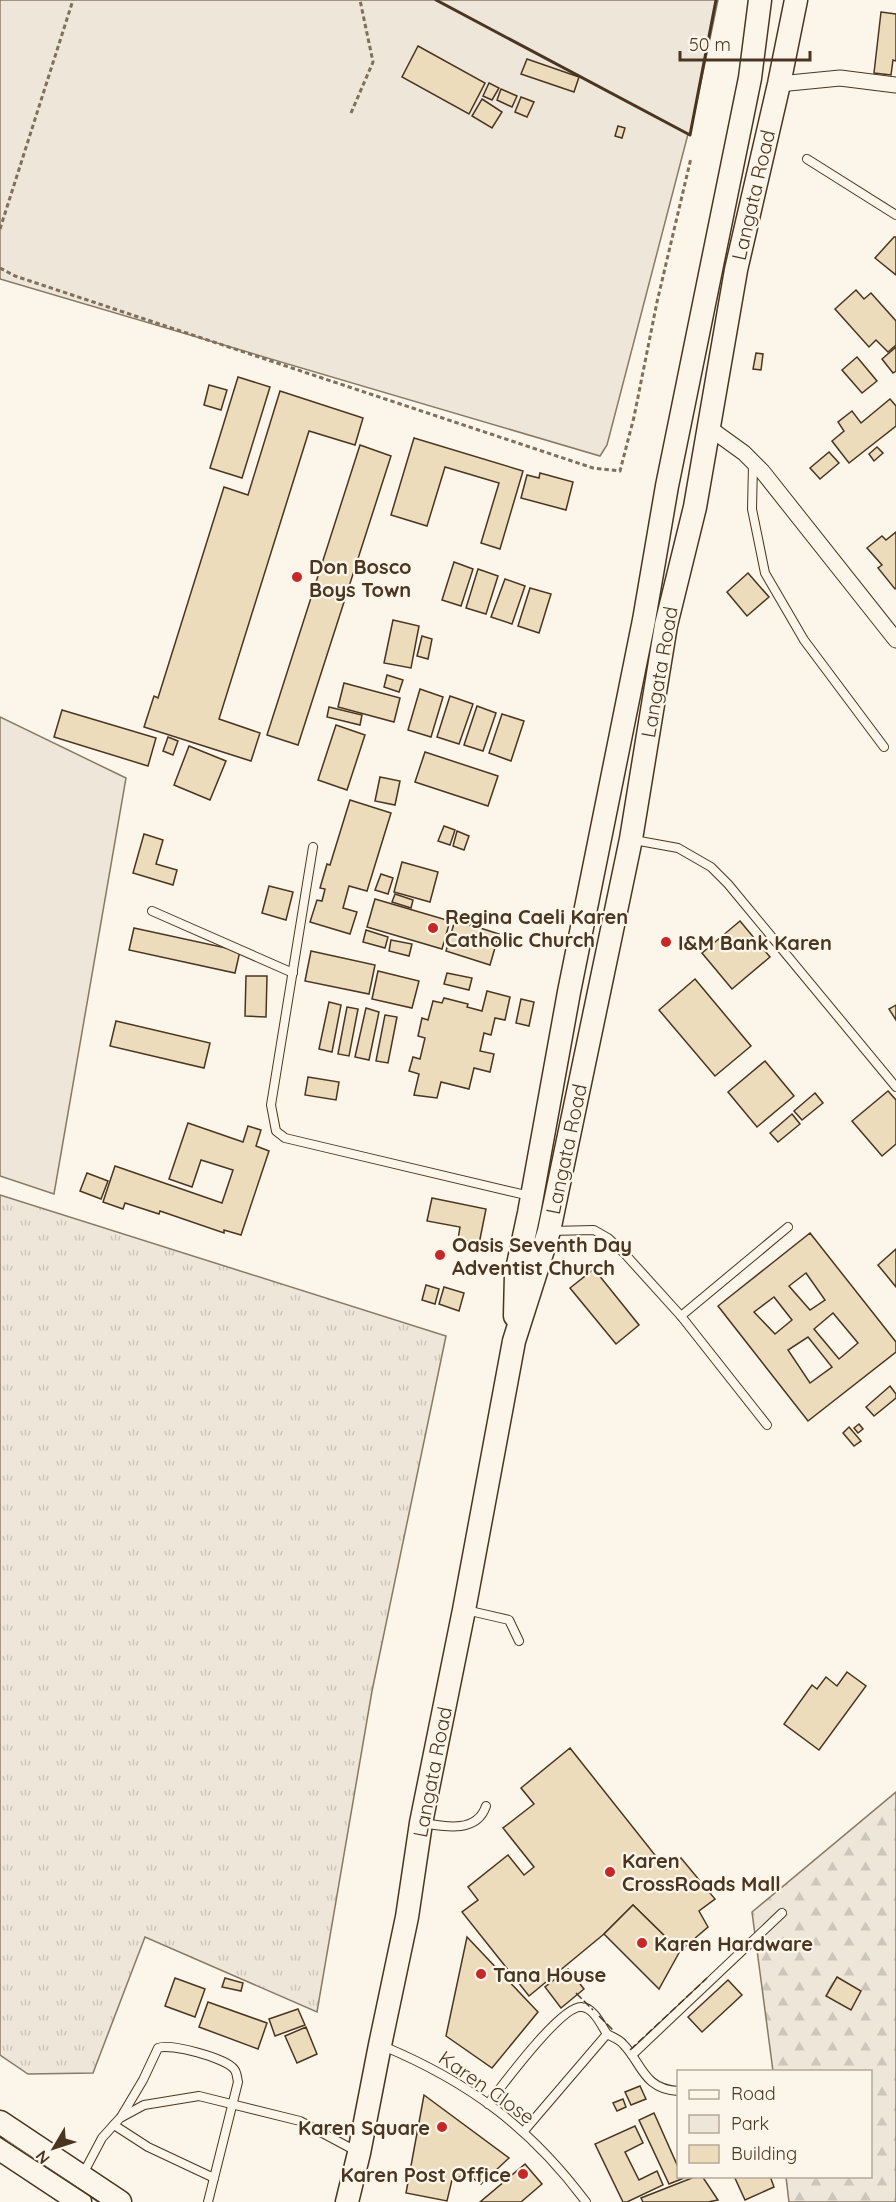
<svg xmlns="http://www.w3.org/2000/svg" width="896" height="2202" viewBox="0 0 896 2202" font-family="Quicksand,sans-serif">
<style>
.grass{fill:url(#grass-tufts);stroke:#887966;stroke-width:1.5}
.forest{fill:url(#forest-firs);stroke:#887966;stroke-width:1.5}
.green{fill:#ede6d9;stroke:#887966;stroke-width:1.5}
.building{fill:#ecdcbc;stroke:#4a3520;stroke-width:1.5;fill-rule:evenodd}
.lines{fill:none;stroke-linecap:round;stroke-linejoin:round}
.lane-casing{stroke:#4a3520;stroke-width:10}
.street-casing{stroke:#4a3520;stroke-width:17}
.secondary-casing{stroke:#4a3520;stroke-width:25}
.path{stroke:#7f6f5c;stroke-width:3;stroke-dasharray:4.5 3;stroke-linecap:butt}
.lane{stroke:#fbf6e9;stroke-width:8}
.street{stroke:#fbf6e9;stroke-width:15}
.secondary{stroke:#fbf6e9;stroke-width:22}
.tram{stroke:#4a3520;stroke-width:1.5}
.fence{stroke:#4a3520;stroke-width:1.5;stroke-dasharray:8 3;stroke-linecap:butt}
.wall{stroke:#4a3520;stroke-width:3}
.poi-dot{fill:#c62828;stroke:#fbf6e9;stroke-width:2}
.labels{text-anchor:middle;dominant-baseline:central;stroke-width:4.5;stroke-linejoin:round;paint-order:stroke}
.street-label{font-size:20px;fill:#4a3520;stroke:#fbf6e9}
.poi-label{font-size:20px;font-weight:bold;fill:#4a3520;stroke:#fbf6e9;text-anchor:start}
</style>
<defs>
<pattern id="grass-tufts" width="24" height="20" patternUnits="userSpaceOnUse" patternTransform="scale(1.5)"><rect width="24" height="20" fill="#ede6d9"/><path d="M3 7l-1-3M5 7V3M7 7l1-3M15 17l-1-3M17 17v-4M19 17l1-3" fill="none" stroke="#cdc6ba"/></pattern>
<pattern id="forest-firs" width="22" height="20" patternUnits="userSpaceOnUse" patternTransform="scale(1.5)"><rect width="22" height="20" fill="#ede6d9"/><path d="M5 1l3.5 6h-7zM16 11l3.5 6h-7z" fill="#cdc6ba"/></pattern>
</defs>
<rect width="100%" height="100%" fill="#fbf6e9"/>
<polygon class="grass" points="0,1195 446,1336 372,1691 317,2012 145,1937 93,2073 28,2074 0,2055"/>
<polygon class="forest" points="896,1792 896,2202 789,2202 786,2177 870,2176 870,2072 773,2071 752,1912"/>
<g class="green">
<polygon points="0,0 718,0 690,135 688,134 607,445 600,456 0,279"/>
<polygon points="0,717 126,778 54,1194 0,1176"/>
</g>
<g class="building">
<polygon points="881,12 896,14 896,61 893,60 891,75 874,73"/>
<polygon points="418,46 485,83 469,114 402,77"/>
<polygon points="527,59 579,77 574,92 521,74"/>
<polygon points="489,83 499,88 492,100 483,96"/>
<polygon points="501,89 517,96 512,107 497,100"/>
<polygon points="521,97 534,102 527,117 515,112"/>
<polygon points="482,99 502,112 492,128 472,116"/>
<polygon points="618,126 625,128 622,138 615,136"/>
<polygon points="894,237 896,237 896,275 875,258"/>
<polygon points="856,290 864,299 871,293 896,321 896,345 888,352 876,340 869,347 835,309"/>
<polygon points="896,347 896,371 893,373 882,359"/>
<polygon points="756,353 763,354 761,370 753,369"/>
<polygon points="857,357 877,381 862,393 842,370"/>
<polygon points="238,377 270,387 242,478 210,468"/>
<polygon points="209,385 227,390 221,410 204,405"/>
<polygon points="280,391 363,418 355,445 309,431 219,719 260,733 251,761 144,727 154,696 158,698 224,487 248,495"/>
<polygon points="890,399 896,406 896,426 849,463 832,441 844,431 838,422 852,411 861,423"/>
<polygon points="414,438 523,471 500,549 481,543 499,483 445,467 427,526 391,515"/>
<polygon points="360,445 391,456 298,745 267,735"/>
<polygon points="877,447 883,453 874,461 869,454"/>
<polygon points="829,452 839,463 820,479 810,468"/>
<polygon points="540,473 573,482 566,510 521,498 527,475 539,478"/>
<polygon points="896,532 896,588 895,589 878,568 882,565 867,548 882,536 886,540"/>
<polygon points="454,562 473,569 461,606 442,600"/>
<polygon points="478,569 498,576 486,614 466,608"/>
<polygon points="748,573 769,597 747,616 727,592"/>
<polygon points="505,579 525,586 512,624 491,617"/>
<polygon points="530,588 551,594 539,633 518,626"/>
<polygon points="393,620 419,626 411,668 384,663"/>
<polygon points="422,636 432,639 428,659 417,656"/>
<polygon points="387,675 403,680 399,692 384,687"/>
<polygon points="344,683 400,698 394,722 338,707"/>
<polygon points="420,689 443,697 431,737 408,730"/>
<polygon points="450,696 473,704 459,744 437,737"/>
<polygon points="477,706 496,713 483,751 464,745"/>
<polygon points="329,707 362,715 360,725 327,717"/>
<polygon points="62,710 156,738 148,766 54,737"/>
<polygon points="502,714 524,721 511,761 489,753"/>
<polygon points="336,725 365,735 347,790 318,780"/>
<polygon points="168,737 178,741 173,755 163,751"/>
<polygon points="189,746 226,761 210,800 174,785"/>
<polygon points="425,752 498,776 488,806 415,782"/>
<polygon points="380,777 400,781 395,805 375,801"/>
<polygon points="350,800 391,813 367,891 349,886 343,908 357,912 350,934 310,922 317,900 322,901 325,889 320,888 327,864 330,865"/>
<polygon points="444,826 455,830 450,845 438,841"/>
<polygon points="457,831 469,836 464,850 453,846"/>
<polygon points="144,834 163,840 156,864 177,870 173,885 133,873"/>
<polygon points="402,862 438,872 430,902 394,892"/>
<polygon points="381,874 393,878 388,894 375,890"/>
<polygon points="269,886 293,892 286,920 262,913"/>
<polygon points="395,894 413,900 411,908 392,902"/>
<polygon points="375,899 450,921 442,949 367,927"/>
<polygon points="455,920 499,934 490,965 446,951"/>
<polygon points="740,921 770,957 732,989 702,953"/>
<polygon points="134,928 240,951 235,973 129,950"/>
<polygon points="366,930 388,937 385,948 363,942"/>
<polygon points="391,940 412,944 409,956 389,951"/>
<polygon points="311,951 375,965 369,994 305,981"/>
<polygon points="378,971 419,981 412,1008 372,999"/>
<polygon points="447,973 472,978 469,990 444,984"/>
<polygon points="246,976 267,976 266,1017 245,1016"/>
<polygon points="695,979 751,1046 715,1076 659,1010"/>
<polygon points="487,991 510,997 505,1020 495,1018 491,1035 484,1033 480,1051 494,1054 490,1072 474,1068 469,1089 441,1082 437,1098 414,1095 419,1074 409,1071 413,1057 420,1059 425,1038 418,1036 422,1018 428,1020 433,1001 442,1003 444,998 468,1004 467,1007 482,1011"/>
<polygon points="521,999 534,1002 529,1026 516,1023"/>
<polygon points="329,1002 341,1005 332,1052 319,1049"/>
<polygon points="896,1005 896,1020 889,1009"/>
<polygon points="347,1007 358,1009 349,1056 338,1054"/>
<polygon points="366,1008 379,1012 369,1060 355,1057"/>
<polygon points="385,1015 397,1017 388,1063 376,1061"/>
<polygon points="116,1021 210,1043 204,1068 110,1046"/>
<polygon points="765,1061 794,1096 757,1127 728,1092"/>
<polygon points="308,1077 339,1082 336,1100 305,1095"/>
<polygon points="888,1091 896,1100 896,1144 882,1156 852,1121"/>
<polygon points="815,1093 823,1103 802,1120 794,1111"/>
<polygon points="792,1114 800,1124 778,1142 770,1133"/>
<polygon points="188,1123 243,1142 248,1126 261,1130 256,1146 269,1151 241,1235 224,1230 224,1233 160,1211 159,1214 125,1203 123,1209 103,1202 115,1166 222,1203 233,1170 201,1160 192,1187 169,1179"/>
<polygon points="87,1173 108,1181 101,1199 80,1191"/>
<polygon points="432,1198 486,1209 479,1244 458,1239 460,1227 427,1221"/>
<path d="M810,1233L896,1342V1352L808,1421L718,1306ZM806,1273L825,1300L810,1310L789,1286ZM774,1297L792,1320L775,1334L754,1312ZM833,1313L858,1343L839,1359L814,1329ZM808,1337L832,1367L810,1383L788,1350Z"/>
<polygon points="896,1249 896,1287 878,1265"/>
<polygon points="594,1269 639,1325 616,1344 570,1288"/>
<polygon points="426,1285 439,1289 435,1304 422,1300"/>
<polygon points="444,1287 464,1293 459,1311 439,1304"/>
<polygon points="890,1386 896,1394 896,1398 874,1416 866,1407"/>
<polygon points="859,1424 863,1429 858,1433 854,1428"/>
<polygon points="849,1427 861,1441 854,1446 843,1433"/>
<polygon points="847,1672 866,1686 819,1750 784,1724 812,1685 817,1689 826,1677 837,1686"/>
<polygon points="570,1748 666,1869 681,1858 715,1899 699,1911 708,1927 680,1951 633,1905 604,1934 529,1996 462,1912 478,1900 468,1887 508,1855 524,1875 534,1867 503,1828 534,1804 521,1788"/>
<polygon points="633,1905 680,1951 659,1989 604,1934"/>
<polygon points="467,1937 538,2012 492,2068 446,2036"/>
<polygon points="568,1969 584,1989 561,2008 545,1987"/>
<polygon points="837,1977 861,1991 851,2010 826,1996"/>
<polygon points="175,1978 205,1989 195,2017 165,2006"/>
<polygon points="225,1978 243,1983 241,1991 222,1987"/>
<polygon points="728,1980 742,1995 702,2032 688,2017"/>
<polygon points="208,2002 267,2023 258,2049 199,2027"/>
<polygon points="298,2009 305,2025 275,2036 269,2019"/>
<polygon points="306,2027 317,2054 297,2063 285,2036"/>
<polygon points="640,2086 646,2099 631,2105 625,2092"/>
<polygon points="424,2095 509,2158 481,2184 467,2174 452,2180 447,2201 406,2193"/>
<polygon points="623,2099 626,2107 617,2111 613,2103"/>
<polygon points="654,2113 678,2167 678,2176 684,2178 669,2184 639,2120"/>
<polygon points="635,2126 643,2143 625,2152 639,2180 657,2171 663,2185 627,2202 623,2202 595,2144"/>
<polygon points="525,2164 542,2184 521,2202 480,2202"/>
<polygon points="697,2176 702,2176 718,2200 708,2202 643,2202 641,2198"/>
<polygon points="734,2176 770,2176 774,2187 745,2200"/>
</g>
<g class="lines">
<g class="lane-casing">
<g id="lane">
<polyline points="807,159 896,215"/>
<polyline points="753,464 752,509 765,573 804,640 884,747"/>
<polyline points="634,840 678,848 711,867 728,884 896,1087"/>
<polyline points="313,847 271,1105 276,1131 285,1138 530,1196"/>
<polyline points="152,911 293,973"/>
<polyline points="550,1231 594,1230 608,1238 624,1253 681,1316 767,1425"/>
<polyline points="681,1316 788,1227"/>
<polyline points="466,1610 509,1620 519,1641"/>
<path d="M423,1823C446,1827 477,1833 486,1806"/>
<path d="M607,2034C612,2037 619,2039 623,2044C642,2063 643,2089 678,2091"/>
<path d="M383,2046C469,2082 530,2127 586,2202"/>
<polyline points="632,2055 782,1913"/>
<path d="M488,2104C502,2086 562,2004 582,2007C594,2008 601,2025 607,2034L524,2131"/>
<path d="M121,2117L143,2080L158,2048C170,2043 226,2058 234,2069C237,2072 237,2078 238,2082L208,2202"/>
<polyline points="114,2125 148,2147 214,2178"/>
<polyline points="83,2174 102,2138 120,2118 144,2105 199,2096 300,2121 356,2151"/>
</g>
</g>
<g class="street-casing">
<g id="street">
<polyline points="779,84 840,78 896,85"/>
<polyline points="708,427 744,453 762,471 896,640"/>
</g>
</g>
<g class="secondary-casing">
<g id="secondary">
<polyline points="515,1316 516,1274 529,1213 569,992 644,620 667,486 750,78 760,0"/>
<polyline points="0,2122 120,2202"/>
<polyline points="0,2149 80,2202"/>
<polyline points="347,2202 359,2153 380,2045 407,1917 421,1823 464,1610 514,1341 549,1231 631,839 666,625 695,507 736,270 779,84 796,0"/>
</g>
</g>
<g class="path">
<polyline points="351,113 373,62 360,0"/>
<polyline points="0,229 73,0"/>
<polyline points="0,268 15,276 593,468 620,471 634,417 657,302 691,158"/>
</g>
<use href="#lane" class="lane"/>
<use href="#street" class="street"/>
<use href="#secondary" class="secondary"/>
<polyline class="tram" points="0,2137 99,2202"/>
<g class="fence">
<polyline points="576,1993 593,2010"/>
<polyline points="599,2016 614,2031"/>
<polyline points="630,2050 707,1978"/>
</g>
<polyline class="wall" points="436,0 690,135 716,0"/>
</g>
<g class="poi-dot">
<circle cx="297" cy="577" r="6"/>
<circle cx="433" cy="928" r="6"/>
<circle cx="666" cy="942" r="6"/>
<circle cx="440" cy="1255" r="6"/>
<circle cx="610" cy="1872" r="6"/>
<circle cx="642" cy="1943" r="6"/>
<circle cx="481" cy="1974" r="6"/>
<circle cx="442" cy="2127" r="6"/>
<circle cx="523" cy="2174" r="6"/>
</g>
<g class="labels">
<g class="street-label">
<text transform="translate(753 195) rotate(-77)">Langata Road</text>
<text transform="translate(659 672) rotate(-80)">Langata Road</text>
<text transform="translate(566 1149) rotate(-78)">Langata Road</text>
<text transform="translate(432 1772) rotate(-79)">Langata Road</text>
<text transform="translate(487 2087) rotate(35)">Karen Close</text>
</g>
<g class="poi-label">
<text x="309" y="566">Don Bosco<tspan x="309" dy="23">Boys Town</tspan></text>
<text x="445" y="916">Regina Caeli Karen<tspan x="445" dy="23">Catholic Church</tspan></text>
<text x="678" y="942">I&amp;M Bank Karen</text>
<text x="452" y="1244">Oasis Seventh Day<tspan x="452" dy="23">Adventist Church</tspan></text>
<text x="622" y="1860">Karen<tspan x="622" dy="23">CrossRoads Mall</tspan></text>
<text x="654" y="1943">Karen Hardware</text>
<text x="493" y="1974">Tana House</text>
<text x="430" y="2127" text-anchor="end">Karen Square</text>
<text x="511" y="2174" text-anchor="end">Karen Post Office</text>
</g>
</g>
<rect x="677" y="2070" width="195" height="108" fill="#fbf6e9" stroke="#b4a999" stroke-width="1.5"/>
<rect x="689" y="2090" width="30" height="9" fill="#fbf6e9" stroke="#b4a999" stroke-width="1.5"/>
<text x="731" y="2100" font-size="18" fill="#4a3520">Road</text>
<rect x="689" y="2115" width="30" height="18" fill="#ede6d9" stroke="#b4a999" stroke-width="1.5"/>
<text x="731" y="2130" font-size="18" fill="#4a3520">Park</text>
<rect x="689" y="2145" width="30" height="18" fill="#ecdcbc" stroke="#b4a999" stroke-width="1.5"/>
<text x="731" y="2160" font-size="18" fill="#4a3520">Building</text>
<g transform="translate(54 2148) rotate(231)" stroke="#fbf6e9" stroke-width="4.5" paint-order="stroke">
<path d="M0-4.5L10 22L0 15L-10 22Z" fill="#4a3520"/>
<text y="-9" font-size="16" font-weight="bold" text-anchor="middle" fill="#4a3520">N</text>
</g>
<path d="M680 51v9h130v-9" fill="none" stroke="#4a3520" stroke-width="3"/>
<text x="689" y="51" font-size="18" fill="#4a3520" stroke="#fbf6e9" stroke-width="4.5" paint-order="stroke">50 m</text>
</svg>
